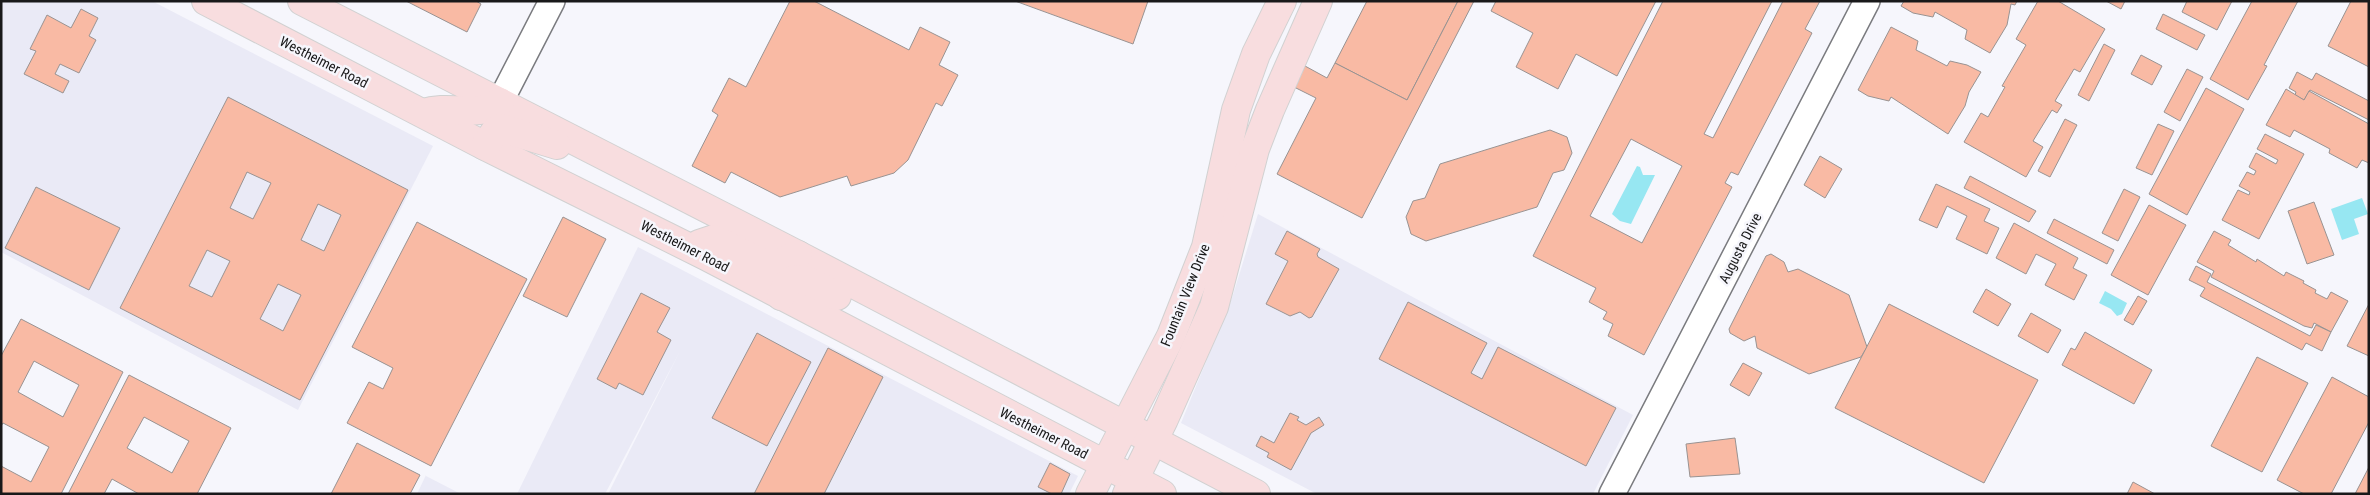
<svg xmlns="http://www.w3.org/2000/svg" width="2370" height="495" viewBox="0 0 2370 495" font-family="'Roboto Condensed',sans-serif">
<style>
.built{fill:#eaeaf6}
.water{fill:#97e7f2}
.building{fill:#f9baa4;stroke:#999392;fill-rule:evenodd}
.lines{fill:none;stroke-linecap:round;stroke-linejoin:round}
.minor-casing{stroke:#7a7b7f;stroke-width:28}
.major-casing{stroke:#d1d1d1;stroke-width:30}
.minor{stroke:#fff;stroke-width:25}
.major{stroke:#f8dddf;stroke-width:28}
.labels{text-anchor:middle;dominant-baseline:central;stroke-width:5;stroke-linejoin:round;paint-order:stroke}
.street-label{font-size:14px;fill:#19191a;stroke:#f6f6fc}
</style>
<rect width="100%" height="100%" fill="#f6f6fc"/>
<g class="built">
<polygon points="1,1 152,1 433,146 298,410 1,252"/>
<polygon points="1258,214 1633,415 1593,494 1317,494 1181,423 1232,298"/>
<polygon points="638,247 1078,476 1069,494 608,494 680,351 605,494 517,494"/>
<polygon points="426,475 426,476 461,494 417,494"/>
</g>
<g class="water">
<polygon points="1637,166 1640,167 1643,175 1655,175 1631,224 1620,221 1612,214"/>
<polygon points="2362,198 2368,214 2354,219 2359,234 2342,240 2331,209"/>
<polygon points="2105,291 2127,303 2122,314 2117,316 2111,309 2099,303"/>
</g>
<g class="building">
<polygon points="406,1 476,1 481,4 467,32"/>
<polygon points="790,1 814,1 909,50 920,27 950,42 939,65 958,75 942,106 936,103 908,160 894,173 851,186 847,176 780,197 731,172 725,183 692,166 718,115 712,111 729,78 746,87"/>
<polygon points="1015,1 1148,1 1133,44"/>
<polygon points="1367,1 1458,1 1407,100 1335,63"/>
<polygon points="1458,1 1474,1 1362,218 1277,174 1316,98 1294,87 1305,66 1327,78 1335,63 1407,100"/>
<polygon points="1496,1 1656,1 1617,76 1576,54 1558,89 1516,67 1533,33 1491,11"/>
<path d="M1663,1H1772L1704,134L1713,138L1783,1H1820L1805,29L1812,33L1738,175L1731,172L1725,183L1732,187L1644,355L1608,336L1613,324L1603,319L1607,312L1589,302L1596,288L1533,256ZM1631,139L1682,166L1642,243L1590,216Z"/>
<polygon points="1904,1 2017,1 2015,5 2011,4 2007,25 1990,53 1965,39 1967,30 1935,12 1933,17 1913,13 1901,6"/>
<polygon points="2038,1 2058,1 2105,29 2080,72 2074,69 2055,101 2062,105 2057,113 2052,110 2033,141 2043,147 2026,177 1964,142 1981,113 1988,117 2005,87 2002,86 2026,45 2016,39"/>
<polygon points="2106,1 2125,1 2121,9"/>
<polygon points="2187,1 2232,1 2217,30 2182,12"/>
<polygon points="2252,1 2298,1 2264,65 2267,66 2248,100 2210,79"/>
<polygon points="2351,1 2369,1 2369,67 2328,46"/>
<polygon points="81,9 98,18 89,36 96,40 79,73 60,64 55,74 69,81 63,93 24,74 36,51 30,49 47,15 71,28"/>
<polygon points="2163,14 2205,35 2197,50 2156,29"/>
<polygon points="1891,27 1918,41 1916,50 1930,57 1947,66 1950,61 1967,65 1981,72 1969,92 1965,106 1948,134 1891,97 1889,101 1868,96 1858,90"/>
<polygon points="2104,44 2115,50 2089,101 2078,95"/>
<polygon points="2141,55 2162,66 2152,85 2131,74"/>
<polygon points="2187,69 2203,77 2180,121 2164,112"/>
<polygon points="2297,72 2312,80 2316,73 2369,101 2369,120 2310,90 2304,100 2295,95 2296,92 2289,88"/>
<polygon points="2206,88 2244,109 2187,215 2149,194"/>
<polygon points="2286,89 2304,100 2309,91 2369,124 2369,163 2362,160 2357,168 2329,153 2330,149 2294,130 2290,137 2266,125"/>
<path d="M228,97L408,190L300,400L120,308ZM247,172L271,183L253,219L230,208ZM318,204L341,215L324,251L301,240ZM207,250L230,261L212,297L189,286ZM278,284L301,295L283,331L260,319Z"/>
<polygon points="2065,119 2077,125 2050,177 2038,171"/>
<polygon points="2158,124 2174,131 2152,175 2136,168"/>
<polygon points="1550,130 1567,137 1572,153 1564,170 1553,173 1537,207 1426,241 1411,234 1406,217 1413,201 1425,198 1440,164"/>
<polygon points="2265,134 2304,154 2259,239 2222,220 2238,190 2249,195 2250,192 2239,186 2247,172 2254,175 2256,171 2249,167 2256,153 2276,164 2278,160 2257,149"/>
<polygon points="1820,156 1842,169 1825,198 1804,185"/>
<polygon points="1970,176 2036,211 2029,222 1964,188"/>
<polygon points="1936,184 1990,209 1984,221 1999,228 1987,254 1956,239 1967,216 1947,206 1937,228 1919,220"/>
<polygon points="36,187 120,228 89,290 5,248"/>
<polygon points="2124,189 2140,197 2118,241 2102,233"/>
<polygon points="2314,202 2334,255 2307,264 2288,211"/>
<polygon points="2149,205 2186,225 2148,295 2111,275"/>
<polygon points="563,217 606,239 567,317 523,296"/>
<polygon points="2054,219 2114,250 2107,264 2047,233"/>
<polygon points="417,222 527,279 431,466 347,423 369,382 383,389 393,368 352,347"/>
<polygon points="2014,223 2078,258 2073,268 2087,275 2074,300 2045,285 2056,264 2036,254 2026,274 1996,258"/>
<polygon points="1287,231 1320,249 1317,254 1318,257 1339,269 1312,317 1309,318 1300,312 1290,316 1266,304 1288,261 1275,254"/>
<polygon points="2214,231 2231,240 2228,245 2256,262 2257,259 2284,276 2286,272 2304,281 2303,283 2316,290 2315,293 2327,299 2331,292 2348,301 2331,332 2314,323 2312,328 2304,326 2211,277 2214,271 2197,262"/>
<polygon points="1771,254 1784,262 1788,272 1798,269 1849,295 1867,347 1861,357 1809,374 1757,348 1755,336 1744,341 1730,333 1729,329 1766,256"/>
<polygon points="2196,266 2211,274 2207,282 2310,336 2316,325 2331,332 2322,351 2306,343 2302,350 2200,296 2205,288 2189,280"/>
<polygon points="1986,289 2011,304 1998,326 1973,312"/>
<polygon points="641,293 670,308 657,332 671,340 643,395 619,383 616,389 597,379"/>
<polygon points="2138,296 2147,301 2133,325 2124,320"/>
<polygon points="1408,302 1487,343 1471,373 1482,379 1498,347 1616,408 1586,466 1379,359"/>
<polygon points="1889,304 2038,380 1984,483 1835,408"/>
<polygon points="2369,304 2369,356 2347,346"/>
<polygon points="2031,313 2061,330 2048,353 2018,336"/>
<path d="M21,319L123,372L61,494H1V466L31,482L49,447L3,423L1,426V356ZM34,361L79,385L63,417L18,392Z"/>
<polygon points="2085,332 2152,370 2134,404 2062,365 2071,348 2075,350"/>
<polygon points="757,333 811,362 767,446 712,418"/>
<polygon points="828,348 883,377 824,494 754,494"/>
<polygon points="2257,357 2308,383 2262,472 2211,446"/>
<polygon points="1743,363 1762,373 1749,396 1730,385"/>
<path d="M129,375L231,428L197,494H139L112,479L104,494H68ZM144,417L189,441L172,473L127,448Z"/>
<polygon points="2332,377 2369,397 2369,422 2331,494 2304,494 2277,480"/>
<polygon points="1290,413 1299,417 1297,420 1306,425 1319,417 1324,425 1311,433 1291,470 1267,457 1269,453 1256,446 1261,436 1274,443"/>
<polygon points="1735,438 1740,474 1690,477 1686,444"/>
<polygon points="357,443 420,475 410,494 331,494"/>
<polygon points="1050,463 1070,474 1061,494 1052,494 1038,487"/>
<polygon points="2369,467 2369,494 2355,494"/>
<polygon points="2133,482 2155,494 2127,494"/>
</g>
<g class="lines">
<g class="minor-casing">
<g id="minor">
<polyline points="500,102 552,1"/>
<polyline points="1612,494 1867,1"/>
</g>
</g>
<g class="major-casing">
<g id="major">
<polyline points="206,1 485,146 706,256 1162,494"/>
<polyline points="302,1 798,255 1256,494"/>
<path d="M423,113C451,104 476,119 500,102"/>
<polyline points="485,146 496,130 501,128 557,145"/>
<polyline points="699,244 714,239 763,263 779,263 798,255"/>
<path d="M781,296C783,292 786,286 789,282C800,272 826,291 837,296"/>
<polyline points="1090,494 1171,336 1206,247 1236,110 1256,54 1282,1"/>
<polyline points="1127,494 1164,419 1214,307 1255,149 1270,110 1318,1"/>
</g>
</g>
<use href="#minor" class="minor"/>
<use href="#major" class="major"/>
</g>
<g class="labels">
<g class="street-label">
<text transform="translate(324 62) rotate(27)">Westheimer Road</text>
<text transform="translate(685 246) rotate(27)">Westheimer Road</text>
<text transform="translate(1740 248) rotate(-63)">Augusta Drive</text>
<text transform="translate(1185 295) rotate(-68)">Fountain View Drive</text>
<text transform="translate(1044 433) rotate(27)">Westheimer Road</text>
</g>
</g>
<rect width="2370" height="495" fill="none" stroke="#19191a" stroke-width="5"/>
</svg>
